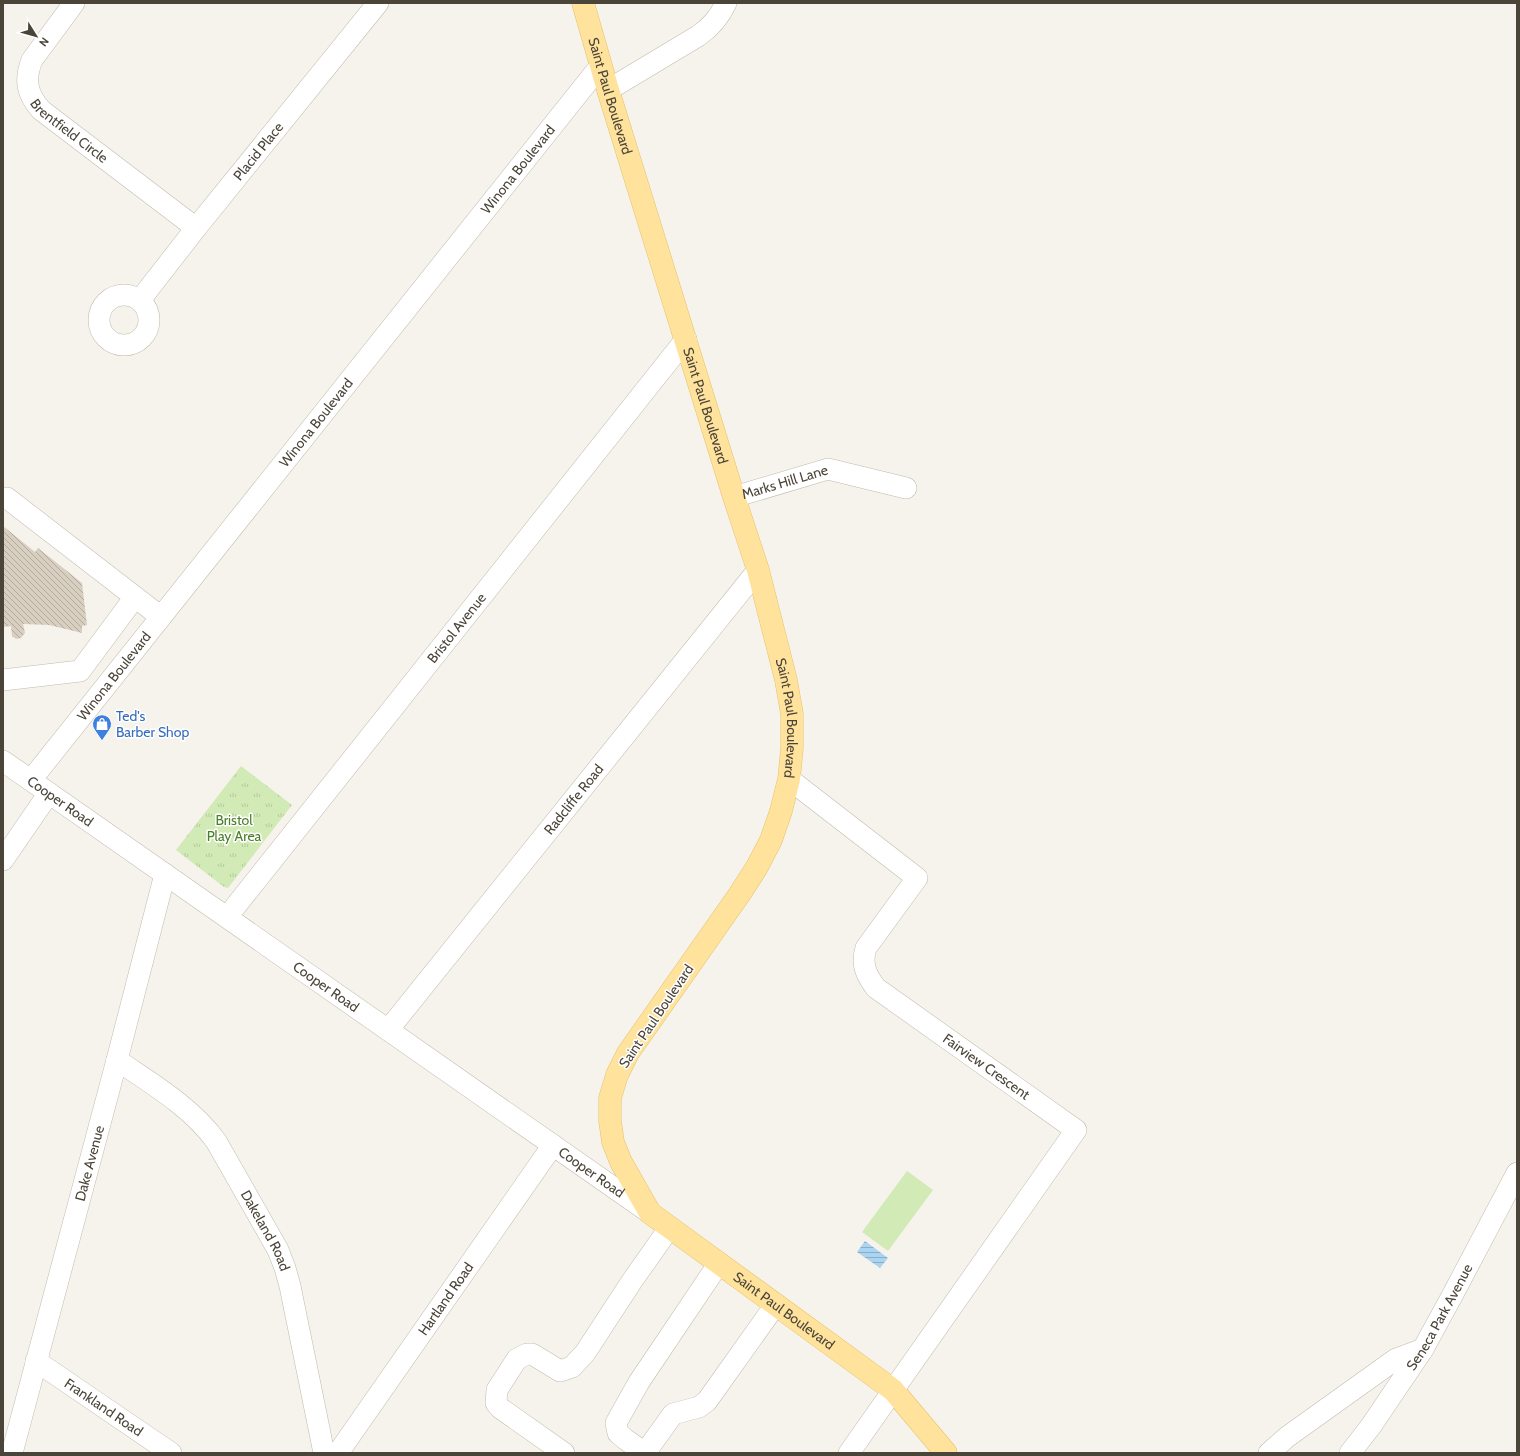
<svg xmlns="http://www.w3.org/2000/svg" width="1520" height="1456" viewBox="0 0 1520 1456" font-family="Cabin,sans-serif">
<style>
.park{fill:url(#park-tufts)}
.pitch{fill:#d2eab5}
.water{fill:url(#water-rules)}
.building{fill:url(#building-back-hatch)}
.lines{fill:none;stroke-linecap:round;stroke-linejoin:round}
.minor-casing{stroke:#c2bbae;stroke-width:22}
.major-casing{stroke:#e6c16a;stroke-width:23}
.minor{stroke:#fff;stroke-width:21}
.major{stroke:#ffe39c;stroke-width:22}
.labels{text-anchor:middle;dominant-baseline:central;stroke-width:3;stroke-linejoin:round;paint-order:stroke}
.street-label{font-size:14px;fill:#4b4439;stroke:#fff}
.shop-label{font-size:14px;fill:#366cbe;stroke:#fff;text-anchor:start}
.park-label{font-size:14px;fill:#4a7f2a;stroke:#fff}
</style>
<defs>
<pattern id="park-tufts" width="24" height="20" patternUnits="userSpaceOnUse"><rect width="24" height="20" fill="#d2eab5"/><path d="M3 7l-1-3M5 7V3M7 7l1-3M15 17l-1-3M17 17v-4M19 17l1-3" fill="none" stroke="#b6ca9c"/></pattern>
<pattern id="water-rules" width="6" height="5" patternUnits="userSpaceOnUse"><rect width="6" height="5" fill="#a9d4f2"/><path d="M0 2.5h6" fill="none" stroke="#8caec5"/></pattern>
<pattern id="building-back-hatch" width="6" height="6" patternUnits="userSpaceOnUse"><rect width="6" height="6" fill="#d8cfc1"/><path d="M-1 5l2 2M0 0l6 6M5-1l2 2" fill="none" stroke="#b1aa9e"/></pattern>
</defs>
<rect width="100%" height="100%" fill="#f6f3ec"/>
<polygon class="park" points="241,766 292,805 228,888 224,887 176,850"/>
<polygon class="pitch" points="907,1171 933,1190 888,1251 862,1232"/>
<polygon class="water" points="865,1241 888,1258 880,1268 857,1252"/>
<polygon class="building" points="3,526 35,552 38,548 82,583 87,625 82,626 82,633 49,625 23,624 25,633 21,638 16,639 12,636 11,626 3,627"/>
<g class="lines">
<g class="minor-casing">
<g id="minor">
<path id="s1" d="M74,3L32,60C24,80 27,94 41,110L196,228"/>
<path d="M608,90L698,36C711,27 719,18 726,3"/>
<circle cx="124" cy="320" r="25"/>
<path id="s2" d="M140,300L196,228L378,3"/>
<path id="s3" d="M734,497L828,469L906,488"/>
<polyline points="3,499 7,498 161,617"/>
<polyline points="3,680 80,671 135,597"/>
<path id="s4" d="M3,761L650,1213"/>
<path id="s5" d="M789,779L917,878L866,948C861,964 866,975 876,988L1076,1130L849,1453"/>
<path id="s6" d="M31,780L601,65"/>
<polyline points="3,860 49,793"/>
<path id="s7" d="M227,917L686,339"/>
<path id="s8" d="M388,1030L758,570"/>
<path id="s9" d="M117,1060C152,1084 190,1106 216,1141L278,1250L285,1268L290,1286L324,1453"/>
<polyline points="719,1263 639,1382 616,1423 618,1433 625,1439 642,1451 650,1446 673,1414 699,1407 707,1401 776,1304"/>
<path id="s10" d="M36,1361L171,1453"/>
<path id="s11" d="M12,1453L117,1060L165,874"/>
<path id="s12" d="M338,1453L553,1145"/>
<polyline points="564,1453 500,1408 496,1403 497,1390 517,1359 527,1354 532,1354 560,1371 572,1367 585,1353 632,1281 670,1227"/>
<polyline points="1269,1453 1287,1437 1396,1359 1423,1349"/>
<path id="s13" d="M1350,1453L1371,1426L1423,1349L1452,1296L1517,1173"/>
</g>
</g>
<g class="major-casing">
<g id="major">
<path id="s14" d="M583,3L608,90L734,497L758,570L786,680L792,714V748L789,779L781,811L771,840L757,867L739,895L628,1053L617,1075L610,1098V1121L613,1142L621,1162L650,1213L893,1390L946,1453"/>
</g>
</g>
<use href="#minor" class="minor"/>
<use href="#major" class="major"/>
</g>
<defs>
<g id="shop-pin" transform="scale(1)"><path d="M0 17L-7.5 6A9.5 9.5 0 1 1 7.5 6Z" fill="#3f7fe0" stroke="#fff"/><path d="M-5-2.5h2.3a2.7 3.5 0 0 1 5.4 0H5L5.5 6h-11ZM-1.5-2.5h3a1.5 2.3 0 0 0-3 0Z" fill="#fff"/></g>
</defs>
<g fill-rule="evenodd">
<use href="#shop-pin" x="102" y="724"/>
</g>
<g class="labels">
<g class="street-label">
<text stroke="none"><textPath href="#s14" startOffset="97">Saint Paul Boulevard</textPath></text>
<text stroke="none"><textPath href="#s1" startOffset="160">Brentfield Circle</textPath></text>
<text stroke="none"><textPath href="#s2" startOffset="190">Placid Place</textPath></text>
<text stroke="none"><textPath href="#s6" startOffset="781">Winona Boulevard</textPath></text>
<text stroke="none"><textPath href="#s14" startOffset="421">Saint Paul Boulevard</textPath></text>
<text stroke="none"><textPath href="#s6" startOffset="457">Winona Boulevard</textPath></text>
<text stroke="none"><textPath href="#s3" startOffset="53">Marks Hill Lane</textPath></text>
<text stroke="none"><textPath href="#s7" startOffset="369">Bristol Avenue</textPath></text>
<text stroke="none"><textPath href="#s6" startOffset="133">Winona Boulevard</textPath></text>
<text stroke="none"><textPath href="#s14" startOffset="745">Saint Paul Boulevard</textPath></text>
<text stroke="none"><textPath href="#s8" startOffset="296">Radcliffe Road</textPath></text>
<text stroke="none"><textPath href="#s4" startOffset="70">Cooper Road</textPath></text>
<text stroke="none"><textPath href="#s4" startOffset="394">Cooper Road</textPath></text>
<text transform="translate(656 1016) rotate(-56)">Saint Paul Boulevard</text>
<text stroke="none"><textPath href="#s5" startOffset="427">Fairview Crescent</textPath></text>
<text stroke="none"><textPath href="#s11" startOffset="300">Dake Avenue</textPath></text>
<text stroke="none"><textPath href="#s4" startOffset="718">Cooper Road</textPath></text>
<text stroke="none"><textPath href="#s9" startOffset="231">Dakeland Road</textPath></text>
<text stroke="none"><textPath href="#s12" startOffset="188">Hartland Road</textPath></text>
<text stroke="none"><textPath href="#s14" startOffset="1466">Saint Paul Boulevard</textPath></text>
<text stroke="none"><textPath href="#s13" startOffset="163">Seneca Park Avenue</textPath></text>
<text stroke="none"><textPath href="#s10" startOffset="82">Frankland Road</textPath></text>
</g>
<g class="shop-label">
<text x="116" y="716">Ted's<tspan x="116" dy="16">Barber Shop</tspan></text>
</g>
<g class="park-label">
<text x="234" y="820">Bristol<tspan x="234" dy="16">Play Area</tspan></text>
</g>
</g>
<rect width="1520" height="1456" fill="none" stroke="#4b4439" stroke-width="8"/>
<g transform="translate(36 36) rotate(127)" stroke="#ffffff" stroke-width="3" paint-order="stroke">
<path d="M0-3L7 15L0 10L-7 15Z" fill="#4b4439"/>
<text y="-6" font-size="11" font-weight="bold" text-anchor="middle" fill="#4b4439">N</text>
</g>
</svg>
